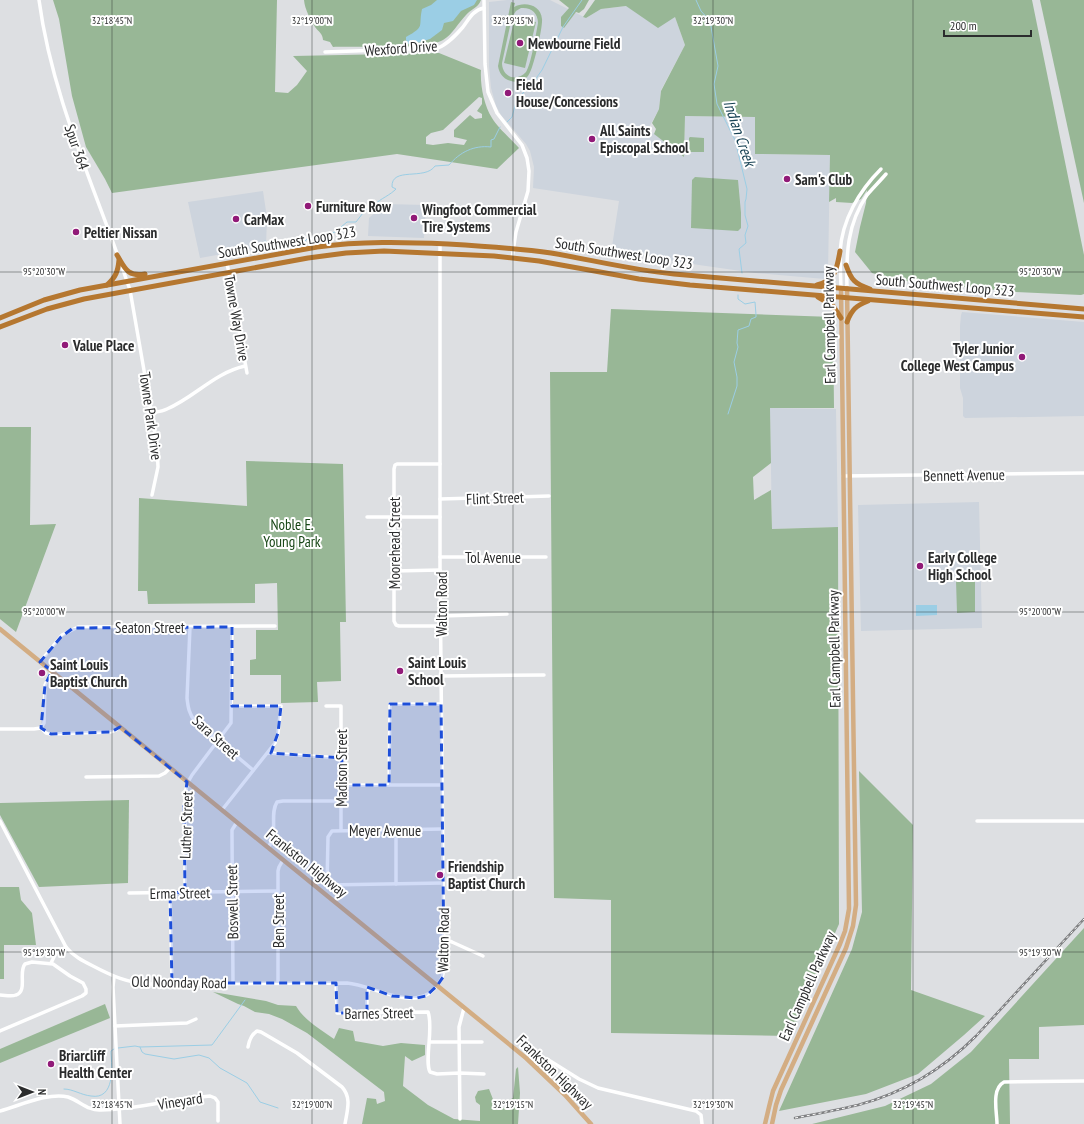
<svg xmlns="http://www.w3.org/2000/svg" width="1084" height="1124" viewBox="0 0 1084 1124" font-family="'PT Sans Narrow',sans-serif">
<style>
.built{fill:#cdd4dd}
.green{fill:#98b796;fill-rule:evenodd}
.water{fill:#9bcee5}
.lines{fill:none;stroke-linecap:round;stroke-linejoin:round}
.stream{stroke:#9bcee5;stroke-width:1}
.minor{stroke:#fff;stroke-width:3.5}
.major{stroke:#d3ad83;stroke-width:4.5}
.highway{stroke:#b57730;stroke-width:5}
.rail-casing{stroke:#7f8082;stroke-width:2.5}
.rail{stroke:#fff;stroke-width:1;stroke-dasharray:3;stroke-linecap:butt}
.marked{fill:#1d4ed8;fill-opacity:0.2;stroke:#1d4ed8;stroke-width:3;stroke-dasharray:8 5;stroke-linejoin:round}
.ticks{fill:none;stroke:#2b2c2d;stroke-width:1;stroke-opacity:0.45}
.poi-dot{fill:#911a78;stroke:#fff;stroke-width:1.5}
.labels{text-anchor:middle;dominant-baseline:central;stroke-width:4;stroke-linejoin:round;paint-order:stroke}
.poi-label{font-size:15px;font-weight:bold;fill:#2b2c2d;stroke:#fff;text-anchor:start}
.street-label{font-size:15px;fill:#2b2c2d;stroke:#fff}
.park-label{font-size:15px;fill:#174616;stroke:#fff}
.water-label{font-size:16px;font-style:italic;fill:#164153;stroke:#fff}
.ticks-label{font-size:10px;text-anchor:middle;fill:#2b2c2d;stroke:#fff;stroke-width:4;stroke-linejoin:round;paint-order:stroke}
</style>
<rect width="100%" height="100%" fill="#dddfe2"/>
<g class="built">
<polygon points="507,0 550,0 586,18 601,9 627,6 675,17 685,45 661,90 659,109 648,129 684,157 685,116 755,117 755,154 830,155 828,274 825,279 755,273 699,265 651,257 611,253 619,201 533,188 534,167 530,151 526,144 501,115 496,106 491,88 489,66 489,2"/>
<polygon points="263,191 267,218 266,246 200,258 188,202"/>
<polygon points="385,204 426,205 424,238 368,236 369,218"/>
<polygon points="962,312 1084,322 1084,416 965,418 963,416 963,398 960,388 960,326 961,315"/>
<polygon points="770,408 836,409 838,527 772,529"/>
<polygon points="979,502 982,628 861,631 858,505"/>
</g>
<g class="green">
<path d="M53,0H277L275,92L288,93L297,85L307,71L293,56L439,53L481,70C480,85 484,105 492,118C497,127 512,140 519,148L497,169L397,154L112,193L105,179L86,147L72,96L59,19ZM479,97L482,98V104L477,111L482,114V118L475,119L470,115L454,130V137L467,140L464,145L448,143L433,145L426,144V137L431,133L443,130Z"/>
<path d="M304,0H481C478,8 471,9 466,15C458,23 453,34 443,40C427,50 356,46 333,47L330,42L323,40C323,34 318,31 315,27C310,18 305,10 304,0Z"/>
<polygon points="559,0 589,0 584,9 579,13 576,12 564,28 561,26 561,17 569,8"/>
<polygon points="595,0 1032,0 1084,255 1084,294 1081,295 1016,292 896,280 872,273 855,252 860,227 866,203 867,190 861,199 852,203 836,202 836,198 829,202 830,155 755,154 755,117 685,116 684,157 654,134 656,129 652,123 659,109 661,91 685,45 675,17 658,28 626,6 601,9 586,18 583,17"/>
<polygon points="1040,0 1084,0 1084,203"/>
<path d="M511,2L515,3L514,7C525,1 541,5 542,19C543,27 533,71 528,76C524,80 517,83 511,81C503,79 499,73 498,66ZM521,8C531,7 538,13 538,23C536,34 531,65 526,72C522,77 514,79 509,76C504,73 502,68 502,63L512,17L516,11Z"/>
<polygon points="515,17 536,22 525,68 504,63"/>
<polygon points="690,137 704,138 704,152 689,152 689,138"/>
<polygon points="695,177 738,180 741,213 741,228 738,231 691,228 692,180"/>
<polygon points="611,309 833,317 834,408 770,408 771,463 753,477 754,500 771,490 772,529 838,527 839,924 790,1036 611,1033 611,900 554,898 550,372 607,372"/>
<polygon points="0,427 31,427 30,525 56,524 16,632 0,619"/>
<polygon points="246,461 343,464 346,622 340,622 341,681 317,682 318,702 281,703 281,675 250,675 250,660 256,659 256,630 278,630 277,583 255,584 255,603 148,604 147,591 138,591 139,498 247,506"/>
<polygon points="956,581 975,581 975,612 957,613"/>
<polygon points="859,771 913,825 911,990 985,1016 964,1035 918,1074 866,1094 779,1111 852,949 862,912"/>
<polygon points="129,800 128,883 39,887 0,815 0,803"/>
<polygon points="0,887 19,887 21,900 32,913 36,945 4,945 4,979 0,979"/>
<polygon points="1084,928 1084,1025 1039,1027 1039,1059 1009,1059 1010,1124 812,1124 885,1106 931,1084 971,1052"/>
<path d="M213,992L266,1001L278,1005L296,1006C305,1021 320,1029 334,1039L339,1028L353,1031L355,1041L383,1046L401,1043L425,1045V1055L412,1061L405,1056L403,1086L428,1105L454,1119L480,1121V1105L476,1102L475,1097L478,1091L489,1089L496,1107L503,1109L509,1100L513,1098L516,1069L518,1067L520,1093L518,1124H362L367,1098L376,1099L377,1104L385,1101L384,1092L307,1033L282,1019L269,1014L255,1012L244,1006L238,1004Z"/>
<polygon points="105,1004 110,1018 0,1063 0,1049"/>
</g>
<g class="water">
<path d="M437,0H477L474,5L461,11L453,21L444,23L442,30L430,39L417,43L408,44L406,40V37C426,26 418,27 422,9L431,5Z"/>
<polygon points="916,605 937,605 937,615 916,616"/>
</g>
<g class="lines">
<g class="stream">
<polyline points="696,0 701,11 710,21 718,66 714,84 717,104 735,140 747,189 746,199 745,202 745,215 748,226 745,235 746,243 739,249 742,273"/>
<polyline points="507,122 512,117 516,102 519,97 527,89 534,85 537,77 542,70 563,27 582,0"/>
<polyline points="265,241 273,246 290,242"/>
<path d="M297,241H305L307,239L335,232L347,222H356L366,209H371C378,199 386,198 395,190L396,189L392,187C391,166 425,181 435,166L449,165C460,152 474,145 491,147V140L494,139L500,127"/>
<polyline points="728,414 737,386 737,377 734,362 738,347 737,343 738,330 749,326 751,319 756,317 756,315 755,302 745,304 738,299 738,295"/>
<polyline points="140,1047 142,1052 145,1054 174,1059 199,1055 209,1058 220,1068 247,1083 260,1102 278,1108"/>
<polyline points="118,1048 135,1046 140,1047 212,1045 245,1000"/>
<path d="M64,1089C73,1089 81,1095 91,1096C115,1100 112,1067 111,1053V1051L114,1049"/>
</g>
<g class="minor">
<path d="M39,0C51,90 88,172 118,256"/>
<polyline points="484,0 485,64 488,92 497,113 522,145 527,158 529,171 528,191 516,232 512,258"/>
<path d="M325,52L438,48C448,44 456,35 463,27C469,19 473,10 484,8"/>
<path d="M840,252C842,220 859,191 881,169"/>
<polyline points="840,258 841,288"/>
<polyline points="227,263 247,373"/>
<polyline points="121,264 130,290 157,445 158,467 152,495"/>
<path d="M847,288C846,255 847,224 867,195C873,188 880,181 886,174"/>
<path d="M152,413C157,412 163,411 167,409C195,397 214,373 245,366"/>
<polyline points="440,464 397,464 395,465 394,469 394,621 396,625 399,626 441,626"/>
<polyline points="843,476 1084,473"/>
<polyline points="440,499 549,496"/>
<polyline points="367,517 440,517"/>
<polyline points="440,557 546,557"/>
<polyline points="394,571 440,570"/>
<polyline points="441,616 507,614"/>
<path d="M190,627L187,698C188,707 189,714 195,721L253,770"/>
<polyline points="40,662 62,635 78,627 275,626"/>
<polyline points="441,676 544,675"/>
<polyline points="326,706 341,706 341,830"/>
<polyline points="41,728 46,733 51,734 111,732 116,730 119,727"/>
<polyline points="41,728 44,723 45,685 52,671"/>
<polyline points="0,729 34,729 41,728"/>
<polyline points="268,753 342,758"/>
<polyline points="86,777 159,776 165,773 170,768"/>
<polyline points="341,785 442,785"/>
<polyline points="389,785 390,704 441,704"/>
<polyline points="222,810 275,743 278,733 281,706 232,706"/>
<path d="M0,821L66,947C73,956 83,961 93,966C112,976 128,983 149,984L347,983C373,985 413,1012 434,989C443,979 444,975 444,961L440,570V244"/>
<polyline points="977,821 1084,821"/>
<path d="M268,848C279,832 269,815 277,802L283,801H341"/>
<polyline points="396,884 396,830"/>
<polyline points="327,885 328,837 332,831 442,829"/>
<polyline points="327,885 443,883"/>
<polyline points="185,892 185,793 188,782 192,775 231,723 232,627"/>
<polyline points="129,893 278,891"/>
<polyline points="170,893 172,983"/>
<polyline points="444,939 452,942 483,956"/>
<polyline points="51,963 56,953 66,947"/>
<polyline points="114,977 113,987 120,1124"/>
<polyline points="233,983 232,836 232,830 237,822"/>
<polyline points="278,983 278,871 279,867 283,860"/>
<path d="M336,983L337,1013L428,1012C434,1027 424,1061 430,1072L437,1074L460,1073L484,1074"/>
<path d="M0,995C5,995 11,997 16,995C28,991 18,972 25,964L32,962L53,964L70,976L83,983L86,989V993L82,996L0,1031"/>
<polyline points="367,1013 367,996 369,988"/>
<polyline points="115,1026 187,1023 196,1019"/>
<polyline points="430,1042 482,1042"/>
<path d="M248,1047C249,1041 251,1035 257,1031L261,1032L297,1053L342,1087C352,1098 347,1111 345,1124"/>
<polyline points="533,1065 541,1059 547,1059 579,1079 598,1088 696,1111 701,1115 702,1124"/>
<path d="M0,1111C19,1106 48,1092 68,1097C80,1101 88,1111 101,1110C138,1109 173,1099 210,1096L215,1098L218,1102V1121"/>
<polyline points="460,1119 459,1027 464,1008"/>
<path d="M997,1124C997,1112 991,1089 1004,1082L1084,1081"/>
</g>
<g class="major">
<polyline points="0,629 526,1058 565,1095 591,1124"/>
<polyline points="765,1124 769,1107 773,1091 840,944 845,931 849,909 841,288"/>
<polyline points="772,1124 776,1105 781,1090 846,948 853,926 856,905 847,288"/>
</g>
<g class="highway">
<path d="M117,255C125,268 127,277 145,274"/>
<path d="M846,265C851,280 855,284 870,289"/>
<path d="M107,285C116,277 118,271 119,260"/>
<path d="M817,285C836,280 837,268 840,251"/>
<polyline points="818,297 833,306 841,318"/>
<path d="M0,318L44,300L80,290L317,247C361,241 404,242 448,244C482,246 516,248 551,253C592,260 632,270 674,274L1084,309"/>
<path d="M847,322C852,309 856,306 868,301"/>
<polyline points="0,327 47,309 84,299 308,258 346,253 384,251 494,256 539,261 639,279 690,285 1084,317"/>
</g>
<g class="rail-casing">
<path id="rail" d="M795,1118C816,1114 837,1110 858,1105C903,1093 943,1069 976,1036L1084,919"/>
</g>
<use href="#rail" class="rail"/>
</g>
<path class="marked" d="M232,627V706H281L278,733L271,753L342,758L341,785H389L390,704H441L444,961L443,977L437,986L426,996L417,998L392,996L367,987V1013H337L336,983H172L170,893L185,892L184,806L187,782L120,727L111,732L51,734L41,728L45,685L52,671L40,662L61,637L73,628Z"/>
<path class="ticks" d="M112,0V1124M312,0V1124M513,0V1124M713,0V1124M913,0V1124M0,272H1084M0,612H1084M0,952H1084"/>
<g class="poi-dot">
<circle cx="520" cy="43" r="4"/>
<circle cx="508" cy="93" r="4"/>
<circle cx="592" cy="139" r="4"/>
<circle cx="787" cy="179" r="4"/>
<circle cx="308" cy="206" r="4"/>
<circle cx="414" cy="218" r="4"/>
<circle cx="236" cy="219" r="4"/>
<circle cx="76" cy="232" r="4"/>
<circle cx="65" cy="345" r="4"/>
<circle cx="1022" cy="357" r="4"/>
<circle cx="920" cy="566" r="4"/>
<circle cx="400" cy="671" r="4"/>
<circle cx="42" cy="673" r="4"/>
<circle cx="440" cy="875" r="4"/>
<circle cx="51" cy="1064" r="4"/>
</g>
<g class="labels">
<g class="poi-label">
<text x="528" y="43">Mewbourne Field</text>
<text x="516" y="84">Field<tspan x="516" dy="17">House/Concessions</tspan></text>
<text x="600" y="130">All Saints<tspan x="600" dy="17">Episcopal School</tspan></text>
<text x="795" y="179">Sam's Club</text>
<text x="316" y="206">Furniture Row</text>
<text x="422" y="209">Wingfoot Commercial<tspan x="422" dy="17">Tire Systems</tspan></text>
<text x="244" y="219">CarMax</text>
<text x="84" y="232">Peltier Nissan</text>
<text x="73" y="345">Value Place</text>
<text x="1014" y="348" text-anchor="end">Tyler Junior<tspan x="1014" dy="17">College West Campus</tspan></text>
<text x="928" y="557">Early College<tspan x="928" dy="17">High School</tspan></text>
<text x="408" y="662">Saint Louis<tspan x="408" dy="17">School</tspan></text>
<text x="50" y="664">Saint Louis<tspan x="50" dy="17">Baptist Church</tspan></text>
<text x="448" y="866">Friendship<tspan x="448" dy="17">Baptist Church</tspan></text>
<text x="59" y="1055">Briarcliff<tspan x="59" dy="17">Health Center</tspan></text>
</g>
<g class="street-label">
<text transform="translate(401 48) rotate(-4)">Wexford Drive</text>
<text transform="translate(77 147) rotate(71)">Spur 364</text>
<text transform="translate(287 242) rotate(-9)">South Southwest Loop 323</text>
<text transform="translate(624 253) rotate(9)">South Southwest Loop 323</text>
<text transform="translate(945 285) rotate(5)">South Southwest Loop 323</text>
<text transform="translate(237 318) rotate(80)">Towne Way Drive</text>
<text transform="translate(829 325) rotate(-91)">Earl Campbell Parkway</text>
<text transform="translate(151 416) rotate(82)">Towne Park Drive</text>
<text transform="translate(964 475) rotate(-1)">Bennett Avenue</text>
<text transform="translate(495 498) rotate(-2)">Flint Street</text>
<text transform="translate(394 543) rotate(-90)">Moorehead Street</text>
<text x="493" y="557">Tol Avenue</text>
<text transform="translate(441 604) rotate(-90)">Walton Road</text>
<text x="150" y="627">Seaton Street</text>
<text transform="translate(834 649) rotate(-91)">Earl Campbell Parkway</text>
<text transform="translate(216 737) rotate(42)">Sara Street</text>
<text transform="translate(341 768) rotate(-90)">Madison Street</text>
<text transform="translate(186 825) rotate(-88)">Luther Street</text>
<text x="385" y="830">Meyer Avenue</text>
<text transform="translate(307 863) rotate(39)">Frankston Highway</text>
<text transform="translate(180 893) rotate(-1)">Erma Street</text>
<text transform="translate(232 902) rotate(-91)">Boswell Street</text>
<text transform="translate(278 921) rotate(-90)">Ben Street</text>
<text transform="translate(443 940) rotate(-89)">Walton Road</text>
<text transform="translate(179 982) rotate(1)">Old Noonday Road</text>
<text transform="translate(807 986) rotate(-66)">Earl Campbell Parkway</text>
<text transform="translate(379 1013) rotate(-1)">Barnes Street</text>
<text transform="translate(555 1072) rotate(44)">Frankston Highway</text>
<text transform="translate(180 1101) rotate(-9)">Vineyard</text>
</g>
<g class="park-label">
<text x="292" y="524">Noble E.<tspan x="292" dy="17">Young Park</tspan></text>
</g>
<g class="water-label">
<text transform="translate(740 133) rotate(71)">Indian Creek</text>
</g>
</g>
<g class="ticks-label">
<text x="112" y="24">32°18'45"N</text>
<text x="312" y="24">32°19'00"N</text>
<text x="513" y="24">32°19'15"N</text>
<text x="713" y="24">32°19'30"N</text>
<text x="1040" y="275">95°20'30"W</text>
<text x="44" y="275">95°20'30"W</text>
<text x="1040" y="615">95°20'00"W</text>
<text x="44" y="615">95°20'00"W</text>
<text x="1040" y="956">95°19'30"W</text>
<text x="44" y="956">95°19'30"W</text>
<text x="112" y="1108">32°18'45"N</text>
<text x="312" y="1108">32°19'00"N</text>
<text x="513" y="1108">32°19'15"N</text>
<text x="713" y="1108">32°19'30"N</text>
<text x="913" y="1108">32°19'45"N</text>
</g>
<g transform="translate(32 1092) rotate(90)" stroke="#ffffff" stroke-width="3" paint-order="stroke">
<path d="M0-3L7 15L0 10L-7 15Z" fill="#2b2c2d"/>
<text y="-6" font-size="11" font-weight="bold" text-anchor="middle" fill="#2b2c2d">N</text>
</g>
<path d="M944 30v6h87v-6" fill="none" stroke="#2b2c2d" stroke-width="2"/>
<text x="950" y="30" font-size="12" fill="#2b2c2d" stroke="#ffffff" stroke-width="3" paint-order="stroke">200 m</text>
</svg>
